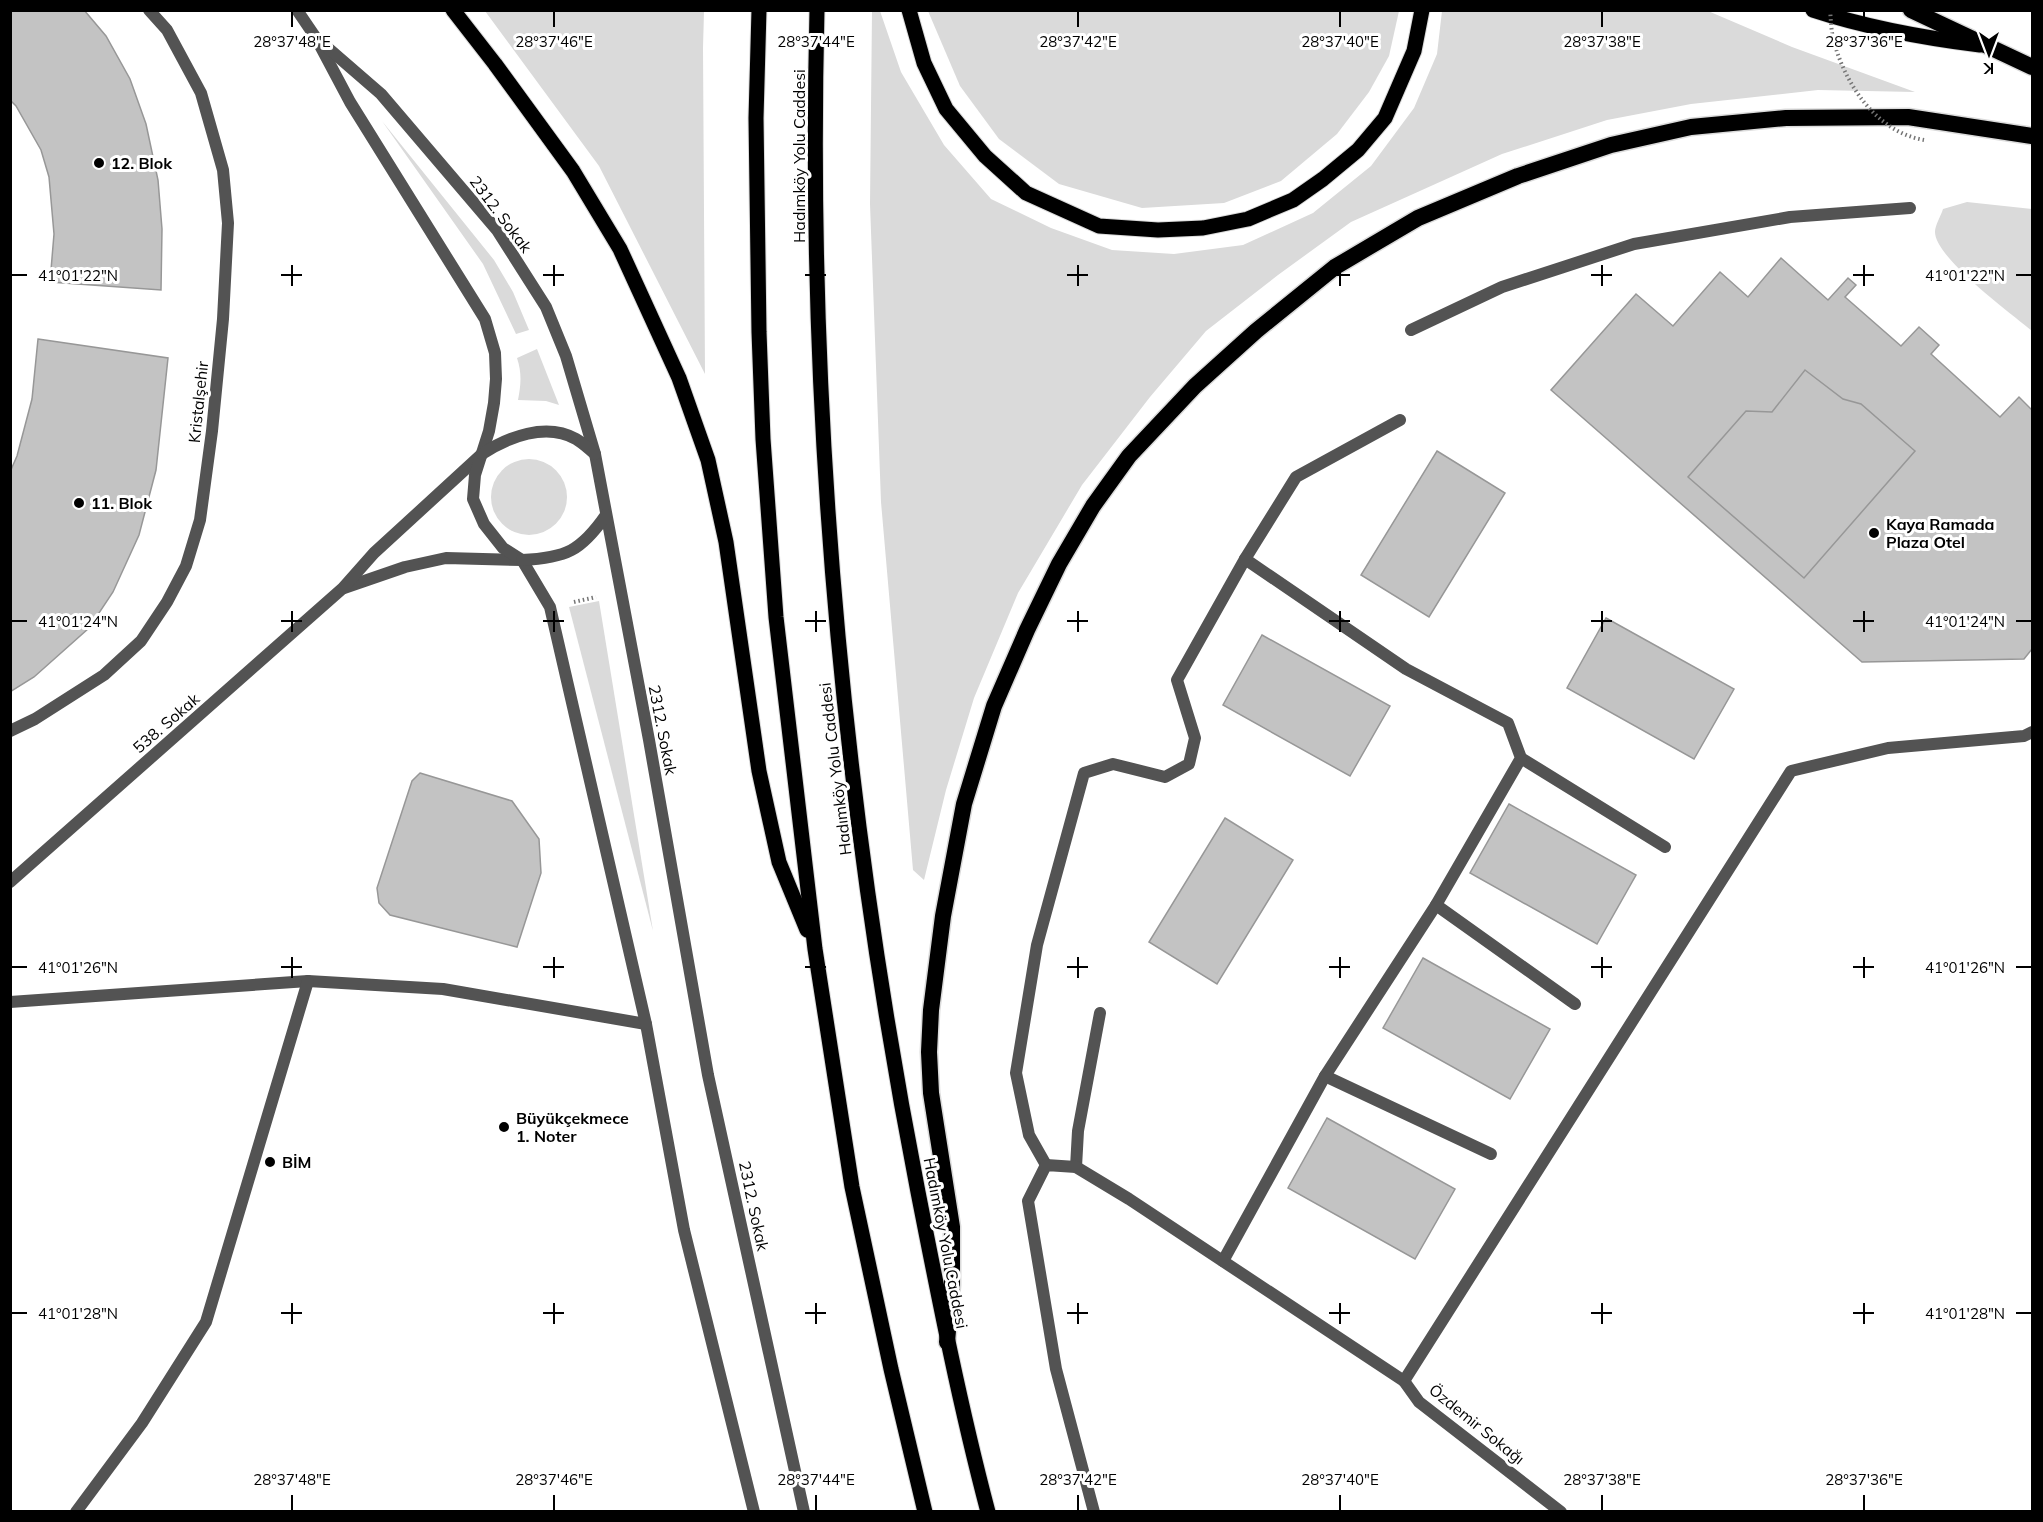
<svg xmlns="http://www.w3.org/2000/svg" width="2043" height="1522" viewBox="0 0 2043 1522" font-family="Mulish,sans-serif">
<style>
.green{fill:#dadada}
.building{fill:#c3c3c3;stroke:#979797;stroke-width:1.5}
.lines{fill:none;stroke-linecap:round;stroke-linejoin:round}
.primary-casing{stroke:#dbdbdb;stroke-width:17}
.trunk-casing{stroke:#dbdbdb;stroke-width:19}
.path{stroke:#757575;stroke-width:4;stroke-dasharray:1.5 3;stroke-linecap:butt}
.service{stroke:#535353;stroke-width:12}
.minor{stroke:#535353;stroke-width:12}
.tertiary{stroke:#535353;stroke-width:12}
.primary{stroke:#000;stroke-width:15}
.trunk{stroke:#000;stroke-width:16}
.path-bridge{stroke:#757575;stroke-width:4;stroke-dasharray:1.5 3;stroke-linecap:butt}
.ticks{fill:none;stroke:#000;stroke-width:2}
.poi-dot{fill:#000;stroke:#fff;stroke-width:2}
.labels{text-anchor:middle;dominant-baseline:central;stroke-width:6;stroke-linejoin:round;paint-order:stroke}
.street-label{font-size:16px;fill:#000;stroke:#fff}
.poi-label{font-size:16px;font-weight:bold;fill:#000;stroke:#fff;text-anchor:start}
.ticks-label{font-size:15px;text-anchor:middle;fill:#000;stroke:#fff;stroke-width:6;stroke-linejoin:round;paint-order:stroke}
</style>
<rect width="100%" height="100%" fill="#fff"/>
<g class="green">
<polygon points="485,11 704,11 703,48 705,374 599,166"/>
<polygon points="872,11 880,11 901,72 944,145 991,199 1051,228 1112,250 1174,254 1243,245 1313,213 1371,166 1414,108 1437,54 1442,11 1708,11 1792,47 1915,92 1818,90 1691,104 1607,120 1502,154 1351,222 1278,275 1206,331 1150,397 1082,485 1018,593 974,698 946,790 924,880 913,870 881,502 870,204"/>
<polygon points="928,11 1399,10 1399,11 1389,56 1369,92 1337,134 1281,181 1224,203 1142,208 1059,184 999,139 960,86"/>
<polygon points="382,121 494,260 513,292 529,330 516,334 483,264"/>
<path d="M1967,202L2032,209V331C2012,314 1935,258 1935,232C1935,225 1941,216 1943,209Z"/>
<path d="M537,349L559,405L546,401L518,400C521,385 522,373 517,358Z"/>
<circle cx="529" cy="497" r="38"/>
<polygon points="599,601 653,931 569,607"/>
</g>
<g class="building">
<polygon points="10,10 84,10 106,36 130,79 146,124 158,180 162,229 161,290 50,282 54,234 49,177 41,150 16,106 10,100"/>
<polygon points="1781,258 1828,300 1848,278 1856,285 1845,297 1901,346 1919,327 1939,345 1931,354 2000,417 2019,397 2032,410 2032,649 2024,659 1862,662 1551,390 1636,294 1673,326 1720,272 1748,297"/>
<polygon points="38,339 168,358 156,470 139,535 113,592 89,628 34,677 10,692 10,472 17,456 32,399"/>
<polygon points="1805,370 1843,399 1861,404 1915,451 1804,578 1688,477 1746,411 1772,412"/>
<polygon points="1437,451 1505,493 1429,617 1361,575"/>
<polygon points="1606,618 1734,689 1694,759 1567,688"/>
<polygon points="1262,635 1390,706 1350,776 1223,705"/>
<polygon points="420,773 512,801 539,839 541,873 517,947 390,915 379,903 377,888 412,781"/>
<polygon points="1509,804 1636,875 1597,944 1470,873"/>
<polygon points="1225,818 1293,860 1217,984 1149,942"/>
<polygon points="1423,958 1550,1029 1510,1099 1383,1028"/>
<polygon points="1327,1118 1455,1189 1415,1259 1288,1188"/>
</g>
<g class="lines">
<g class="primary-casing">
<g id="primary">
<polyline points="453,10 495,64 573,171 620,249 679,378 708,460 726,542 759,771 779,862 807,930"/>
<polyline points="759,10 756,118 759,332 763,439 776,617 815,949 852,1187 891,1369 925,1512"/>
<path d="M817,10C807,407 842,803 918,1192C939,1299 960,1406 988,1512"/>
<polyline points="909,10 924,63 946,109 985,156 1026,193 1099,226 1158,230 1203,228 1248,219 1293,200 1323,179 1358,150 1385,118 1414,51 1422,10"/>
<path d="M1813,10C1868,28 1924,38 1980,45"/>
</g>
</g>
<g class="trunk-casing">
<g id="trunk">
<polyline points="1911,10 2032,67"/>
<polyline points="947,1342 952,1285 952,1227 931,1093 929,1052 931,1010 943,916 964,804 994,706 1027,630 1059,564 1093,506 1129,456 1195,386 1256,331 1335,267 1418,218 1518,176 1611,145 1691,127 1786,118 1908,117 2032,136"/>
</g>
</g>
<polyline class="path" points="574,602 596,597"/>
<g class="service">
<polyline points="1411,330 1502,287 1634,244 1790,217 1910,208"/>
<polyline points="1521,758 1665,847"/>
<polyline points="1436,905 1575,1004"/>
<polyline points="1325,1076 1491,1154"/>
<polyline points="1046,1165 1029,1135 1016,1073 1037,945 1084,773 1113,764 1165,777 1189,764 1195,738 1177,680 1245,559 1296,477 1400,420"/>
<polyline points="1076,1167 1078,1131 1100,1013"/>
<polyline points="1223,1261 1325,1076 1436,905 1521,758 1508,723 1406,669 1245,559"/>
</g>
<g class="minor">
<polyline points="344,588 405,567 446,558 522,560"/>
<polyline points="10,731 35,719 104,675 141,641 167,602 186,566 200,520 212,431 223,319 228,223 223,170 201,93 167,30 149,10"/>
<polyline points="10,882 343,588 374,553 482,454"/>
<polyline points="10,1002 308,981 443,989 646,1024"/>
<polyline points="1404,1381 1419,1402 1561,1512"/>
<polyline points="76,1512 142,1423 206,1322 308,981"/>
<polyline points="1094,1512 1056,1369 1028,1201 1046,1165 1076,1167 1129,1199 1404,1381 1791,771 1888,748 2024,736 2032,732"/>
</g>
<g class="tertiary">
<polyline points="297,10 316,38 350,102 485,319 495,353 496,379 494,403 489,431 475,475 473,499 484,524 503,548 522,560 550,607 646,1024 684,1230 754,1512"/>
<polyline points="321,42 381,94 497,230 546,307 566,356 595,454 649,740 708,1075 804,1512"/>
<path d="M482,454C508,437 546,422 576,439C583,443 589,449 595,454"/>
<path d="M522,560C566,558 581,551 606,515"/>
</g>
<use href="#primary" class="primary"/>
<use href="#trunk" class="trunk"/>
<path class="path-bridge" d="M1830,10C1831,20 1831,29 1833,38C1844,83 1876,132 1924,140"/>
</g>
<path class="ticks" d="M292,12V27M554,12V27M816,12V27M1078,12V27M1340,12V27M1602,12V27M1864,12V27M292,265V286M554,265V286M816,265V286M1078,265V286M1340,265V286M1602,265V286M1864,265V286M12,275H27M281,275H302M543,275H564M805,275H826M1067,275H1088M1329,275H1350M1591,275H1612M1853,275H1874M2016,275H2031M292,611V632M554,611V632M816,611V632M1078,611V632M1340,611V632M1602,611V632M1864,611V632M12,621H27M281,621H302M543,621H564M805,621H826M1067,621H1088M1329,621H1350M1591,621H1612M1853,621H1874M2016,621H2031M292,957V978M554,957V978M816,957V978M1078,957V978M1340,957V978M1602,957V978M1864,957V978M12,967H27M281,967H302M543,967H564M805,967H826M1067,967H1088M1329,967H1350M1591,967H1612M1853,967H1874M2016,967H2031M292,1303V1324M554,1303V1324M816,1303V1324M1078,1303V1324M1340,1303V1324M1602,1303V1324M1864,1303V1324M12,1313H27M281,1313H302M543,1313H564M805,1313H826M1067,1313H1088M1329,1313H1350M1591,1313H1612M1853,1313H1874M2016,1313H2031M292,1495V1510M554,1495V1510M816,1495V1510M1078,1495V1510M1340,1495V1510M1602,1495V1510M1864,1495V1510"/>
<g class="poi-dot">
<circle cx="99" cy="163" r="6"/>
<circle cx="79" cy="503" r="6"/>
<circle cx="1874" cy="533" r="6"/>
<circle cx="504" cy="1127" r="6"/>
<circle cx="270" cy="1162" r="6"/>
</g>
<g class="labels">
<g class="street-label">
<text transform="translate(799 156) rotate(-90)">Hadımköy Yolu Caddesi</text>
<text transform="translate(501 214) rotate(53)">2312. Sokak</text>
<text transform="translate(198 402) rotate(-84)">Kristalşehir</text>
<text transform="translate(166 723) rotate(-41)">538. Sokak</text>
<text transform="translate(663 730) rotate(79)">2312. Sokak</text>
<text transform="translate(835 769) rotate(-97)">Hadımköy Yolu Caddesi</text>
<text transform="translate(754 1206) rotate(78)">2312. Sokak</text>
<text transform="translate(946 1243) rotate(79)">Hadımköy Yolu Caddesi</text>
<text transform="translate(1477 1424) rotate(39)">Özdemir Sokağı</text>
</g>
<g class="poi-label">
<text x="111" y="163">12. Blok</text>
<text x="91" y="503">11. Blok</text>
<text x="1886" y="524">Kaya Ramada<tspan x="1886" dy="18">Plaza Otel</tspan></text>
<text x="516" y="1118">Büyükçekmece<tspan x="516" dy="18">1. Noter</tspan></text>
<text x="282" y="1162">BİM</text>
</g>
</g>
<g class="ticks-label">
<text x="292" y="47">28°37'48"E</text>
<text x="554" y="47">28°37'46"E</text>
<text x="816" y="47">28°37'44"E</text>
<text x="1078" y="47">28°37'42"E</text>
<text x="1340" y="47">28°37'40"E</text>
<text x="1602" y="47">28°37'38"E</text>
<text x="1864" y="47">28°37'36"E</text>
<text x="1965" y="281">41°01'22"N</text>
<text x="78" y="281">41°01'22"N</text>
<text x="1965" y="627">41°01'24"N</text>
<text x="78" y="627">41°01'24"N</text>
<text x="1965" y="973">41°01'26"N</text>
<text x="78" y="973">41°01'26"N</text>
<text x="1965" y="1319">41°01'28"N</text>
<text x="78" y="1319">41°01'28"N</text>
<text x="292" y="1485">28°37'48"E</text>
<text x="554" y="1485">28°37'46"E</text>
<text x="816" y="1485">28°37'44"E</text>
<text x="1078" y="1485">28°37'42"E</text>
<text x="1340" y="1485">28°37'40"E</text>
<text x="1602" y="1485">28°37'38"E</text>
<text x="1864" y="1485">28°37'36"E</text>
</g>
<rect width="2043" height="1522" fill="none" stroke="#000000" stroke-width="24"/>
<g transform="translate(1989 54) rotate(180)" stroke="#ffffff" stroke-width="4.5" paint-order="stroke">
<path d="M0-4.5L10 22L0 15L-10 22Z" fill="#000000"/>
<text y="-9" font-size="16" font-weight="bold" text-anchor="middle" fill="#000000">K</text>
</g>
</svg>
